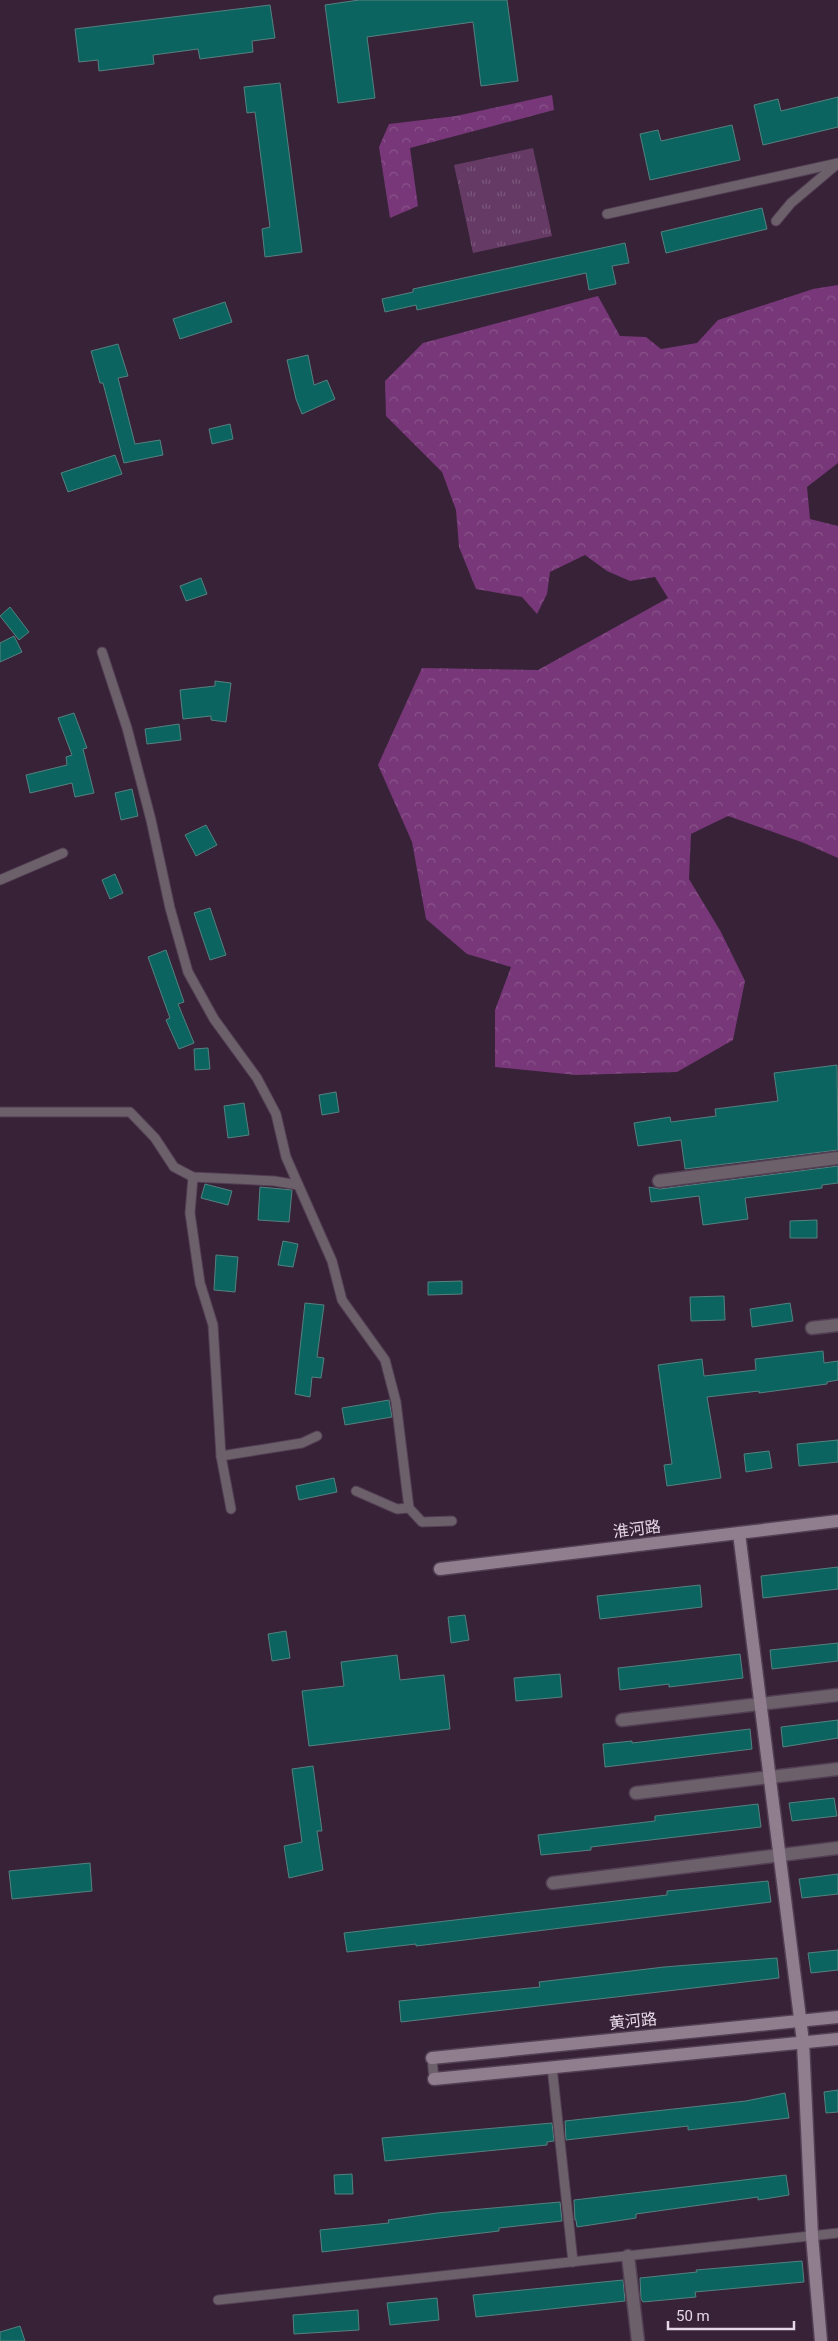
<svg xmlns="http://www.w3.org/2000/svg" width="838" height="2341" viewBox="0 0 838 2341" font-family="Roboto,'Noto Sans SC',sans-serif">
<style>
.grass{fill:url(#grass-tufts)}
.forest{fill:url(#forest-crowns)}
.building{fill:#0c6461;stroke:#55817f}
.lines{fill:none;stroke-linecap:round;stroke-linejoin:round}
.lane-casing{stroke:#533f53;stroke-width:11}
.street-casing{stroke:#533f53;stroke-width:15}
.secondary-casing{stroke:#533f53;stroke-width:15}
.lane{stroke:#6c606b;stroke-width:9}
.street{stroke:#6c606b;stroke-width:12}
.secondary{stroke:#907e8f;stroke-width:12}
.labels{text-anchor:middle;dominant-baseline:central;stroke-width:4;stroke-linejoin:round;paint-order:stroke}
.street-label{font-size:16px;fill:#e5d7e5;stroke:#372237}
</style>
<defs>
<pattern id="grass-tufts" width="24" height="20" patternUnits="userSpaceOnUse" patternTransform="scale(1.25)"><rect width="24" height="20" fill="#653b65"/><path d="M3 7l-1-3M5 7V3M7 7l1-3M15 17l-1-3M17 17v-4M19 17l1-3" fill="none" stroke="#7b577b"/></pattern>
<pattern id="forest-crowns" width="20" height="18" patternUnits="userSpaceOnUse" patternTransform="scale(1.25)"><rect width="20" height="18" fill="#773778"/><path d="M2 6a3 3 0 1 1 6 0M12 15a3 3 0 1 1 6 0" fill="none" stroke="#8a538b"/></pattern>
</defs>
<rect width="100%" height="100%" fill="#372237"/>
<polygon class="grass" points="533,148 552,236 473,253 454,165"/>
<g class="forest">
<polygon points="552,95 554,110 410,148 418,206 390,218 379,147 389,124 456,116"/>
<polygon points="838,285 838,463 807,487 810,519 838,526 838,858 804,843 728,816 691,834 689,879 721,932 745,981 733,1040 677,1072 576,1075 495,1067 495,1010 511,967 467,954 426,919 412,842 378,765 422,668 538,670 668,598 655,577 630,581 607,571 585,555 550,572 547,594 537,614 522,597 476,589 459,547 456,510 442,472 386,416 385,381 423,343 598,296 620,336 646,337 661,349 697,343 718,320 813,289"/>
</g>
<g class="building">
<polygon points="359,0 507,0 518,81 481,86 473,22 367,37 375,98 338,103 325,5"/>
<polygon points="270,5 275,38 252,41 253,52 200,59 198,49 153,55 154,64 99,71 98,60 79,62 75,29"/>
<polygon points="280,83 302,252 265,257 262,229 270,227 255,112 247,113 244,87"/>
<polygon points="838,97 838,127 763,145 754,105 778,99 781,111"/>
<polygon points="732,125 740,160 650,180 640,134 658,130 661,141"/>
<polygon points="762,208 767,229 666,253 661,232"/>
<polygon points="625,243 629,263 612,266 616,284 589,290 586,273 417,310 416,305 385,312 382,299 413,292 413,289"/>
<polygon points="225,302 232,322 180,339 173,319"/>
<polygon points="118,344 128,376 118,378 135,444 160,440 163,455 124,463 103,383 100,383 91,351"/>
<polygon points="308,355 314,385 327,380 335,399 302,414 296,399 287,360"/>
<polygon points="230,424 233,439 212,444 209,429"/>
<polygon points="115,455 122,474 68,492 61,473"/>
<polygon points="201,578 207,594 186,601 180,586"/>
<polygon points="10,607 29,632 19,640 0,616"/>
<polygon points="14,636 22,652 0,662 0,643"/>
<polygon points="215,681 231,683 226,722 211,720 211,716 183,719 180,690 215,686"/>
<polygon points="74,713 87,748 83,749 94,793 75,797 72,783 30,793 26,775 67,765 66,757 72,755 58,718"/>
<polygon points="179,724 181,740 147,744 145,729"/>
<polygon points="132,789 138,816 121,820 115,793"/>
<polygon points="206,825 217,845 196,856 185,835"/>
<polygon points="115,874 123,893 110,899 102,880"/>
<polygon points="210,908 226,955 210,960 194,913"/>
<polygon points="166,950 184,1002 178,1004 194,1043 179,1049 166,1020 170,1018 148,957"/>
<polygon points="208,1048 210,1069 195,1070 194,1049"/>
<polygon points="837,1065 838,1150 685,1169 681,1140 638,1146 634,1123 670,1117 671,1122 716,1116 715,1109 778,1101 774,1073"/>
<polygon points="336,1092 339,1112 322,1115 319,1095"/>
<polygon points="244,1103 249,1135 228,1138 224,1106"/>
<polygon points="838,1166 838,1183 822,1185 822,1188 745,1198 748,1219 703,1225 699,1196 651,1202 649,1187 660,1189"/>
<polygon points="205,1184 232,1191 228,1205 201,1198"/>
<polygon points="260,1187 292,1190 289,1222 258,1220"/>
<polygon points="817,1220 817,1238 790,1238 790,1221"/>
<polygon points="283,1241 298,1244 293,1267 278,1265"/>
<polygon points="216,1255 238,1257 235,1292 214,1290"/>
<polygon points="462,1281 462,1294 428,1295 428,1282"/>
<polygon points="724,1296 725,1320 691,1321 690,1297"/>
<polygon points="305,1303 324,1305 317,1357 324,1358 321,1378 312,1377 310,1397 295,1394"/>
<polygon points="790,1303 793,1321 752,1327 750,1309"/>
<polygon points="823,1351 824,1363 838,1361 838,1380 827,1382 827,1384 759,1393 759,1391 707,1397 721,1478 667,1486 664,1465 672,1464 658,1365 702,1359 704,1376 756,1370 755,1359"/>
<polygon points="389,1400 392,1417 345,1425 342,1408"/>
<polygon points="838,1440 838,1462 799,1466 797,1444"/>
<polygon points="769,1451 772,1468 746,1472 744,1454"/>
<polygon points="334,1478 337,1492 299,1500 296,1486"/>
<polygon points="838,1567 838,1589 763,1598 761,1576"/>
<polygon points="700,1585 702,1607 600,1619 597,1596"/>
<polygon points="465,1615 469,1640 451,1643 448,1617"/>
<polygon points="286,1631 290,1658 272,1661 268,1634"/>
<polygon points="838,1643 838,1661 772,1669 770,1650"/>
<polygon points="740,1654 743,1678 669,1687 669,1684 620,1690 618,1668"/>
<polygon points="397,1655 400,1680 444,1675 450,1729 309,1746 302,1691 344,1686 341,1662"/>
<polygon points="560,1674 562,1697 516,1701 514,1678"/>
<polygon points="838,1720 838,1738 783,1747 781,1727"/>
<polygon points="750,1729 752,1749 605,1767 603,1744 632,1741 632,1743"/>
<polygon points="313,1766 322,1831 317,1831 323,1870 289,1878 284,1846 302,1842 292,1769"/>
<polygon points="834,1798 837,1816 792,1821 789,1803"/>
<polygon points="758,1804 761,1827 591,1847 591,1850 541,1855 538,1835 655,1821 655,1816"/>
<polygon points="90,1863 92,1891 12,1899 9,1871"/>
<polygon points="838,1874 838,1894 802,1898 799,1879"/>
<polygon points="768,1881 771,1902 416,1946 416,1944 347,1952 344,1933 667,1895 667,1891"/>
<polygon points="838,1950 838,1970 811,1973 808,1953"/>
<polygon points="777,1958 779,1978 401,2022 399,2001 540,1987 539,1982 664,1967"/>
<polygon points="838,2090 838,2112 826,2113 824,2092"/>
<polygon points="785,2093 789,2118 688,2130 688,2126 566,2140 565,2121 746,2101"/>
<polygon points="552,2123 554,2141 547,2142 547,2145 385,2161 382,2138"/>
<polygon points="352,2174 353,2194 335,2194 334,2175"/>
<polygon points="786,2175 789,2195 758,2200 758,2197 636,2214 636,2218 577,2227 576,2220 575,2220 574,2200"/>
<polygon points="560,2202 562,2221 499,2228 499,2231 322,2252 320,2230 389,2223 388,2220 437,2213"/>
<polygon points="802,2261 804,2282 695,2292 696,2297 643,2302 641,2299 640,2278 697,2272 696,2270"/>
<polygon points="623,2280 625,2301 476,2317 473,2295"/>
<polygon points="437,2298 439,2320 390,2325 387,2303"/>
<polygon points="358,2310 359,2330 294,2334 293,2315"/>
<polygon points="20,2326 25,2341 0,2341 0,2332"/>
</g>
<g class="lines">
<g class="lane-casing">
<g id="lane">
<polyline points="607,214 838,163"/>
<polyline points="776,221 791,203 836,165"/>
<polyline points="102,652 127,728 151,820 170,908 188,972 214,1019 257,1078 276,1114 286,1157 332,1261 342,1300 385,1360 396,1402 409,1508 422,1522 452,1521"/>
<polyline points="0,880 63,853"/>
<polyline points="0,1112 130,1112 155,1138 174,1167 193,1177 274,1181 298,1185"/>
<polyline points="193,1177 190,1213 200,1283 213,1325 221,1456 231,1509"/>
<polyline points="221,1456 302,1443 317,1436"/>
<polyline points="356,1491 397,1509 409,1508"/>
<polyline points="432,2058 434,2079"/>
<polyline points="552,2067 573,2262"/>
<polyline points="218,2300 838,2233"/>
</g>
</g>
<g class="street-casing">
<g id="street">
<polyline points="659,1181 838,1158"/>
<polyline points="812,1328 838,1325"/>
<polyline points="622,1720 838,1695"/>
<polyline points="636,1793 838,1769"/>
<polyline points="553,1883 838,1848"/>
<polyline points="628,2256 638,2341"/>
</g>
</g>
<g class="secondary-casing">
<g id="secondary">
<polyline points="739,1533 803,2042 812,2236 821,2341"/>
<polyline points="440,1569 838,1521"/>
<polyline points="432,2058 838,2017"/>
<polyline points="434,2079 838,2039"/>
</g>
</g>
<use href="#lane" class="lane"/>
<use href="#street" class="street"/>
<use href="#secondary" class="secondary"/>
</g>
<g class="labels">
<g class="street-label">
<text transform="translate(637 1529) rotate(-7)">淮河路</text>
<text transform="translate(633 2021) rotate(-6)">黄河路</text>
</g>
</g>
<path d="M668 2321v8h126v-8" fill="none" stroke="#e5d7e5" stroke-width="2.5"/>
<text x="676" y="2321" font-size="15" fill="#e5d7e5" stroke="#372237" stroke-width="4" paint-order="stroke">50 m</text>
</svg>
